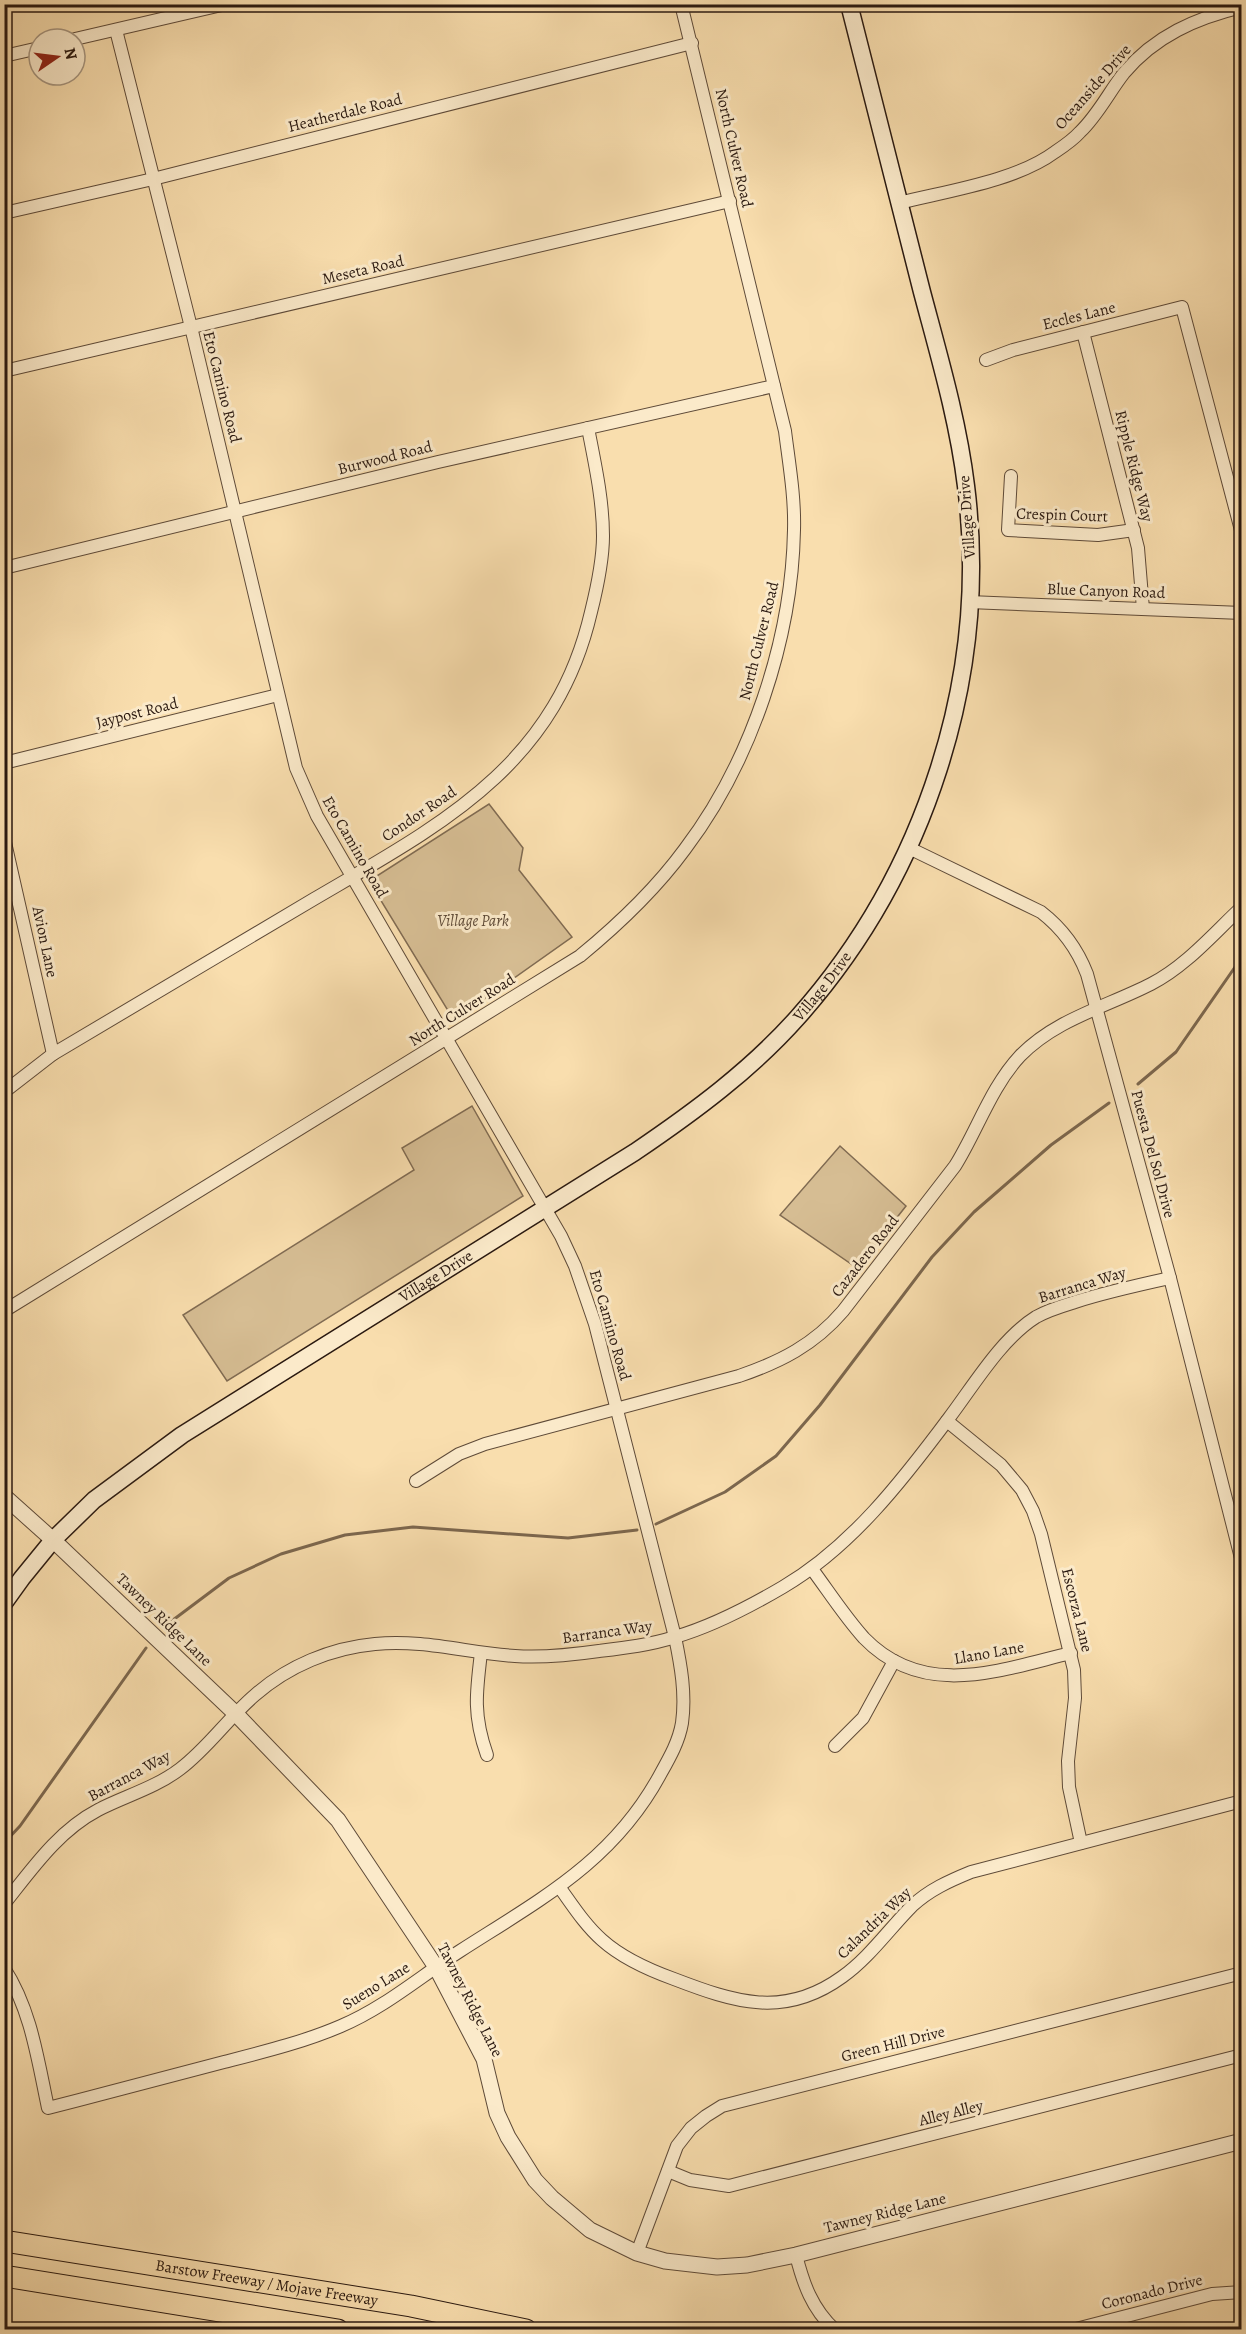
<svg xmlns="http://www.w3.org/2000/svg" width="1246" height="2334" viewBox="0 0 1246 2334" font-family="Alegreya,serif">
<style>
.green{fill:#d6bd93;stroke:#806b52;stroke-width:1.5}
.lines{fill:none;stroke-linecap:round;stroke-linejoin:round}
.stream{stroke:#7c674e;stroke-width:3}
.minor-casing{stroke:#5e4a38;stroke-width:14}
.tertiary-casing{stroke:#5e4a38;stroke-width:17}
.secondary-casing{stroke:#2a1910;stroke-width:19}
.motorway-casing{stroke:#2a1910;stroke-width:23}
.minor{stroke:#fbeaca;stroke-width:12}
.tertiary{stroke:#fbeaca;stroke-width:15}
.secondary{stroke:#fbeaca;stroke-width:16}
.motorway{stroke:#f9deae;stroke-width:21}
.labels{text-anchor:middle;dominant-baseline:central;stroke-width:6;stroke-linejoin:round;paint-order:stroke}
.street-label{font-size:16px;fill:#2a1910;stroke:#fbeaca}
.park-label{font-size:16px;font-style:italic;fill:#5e4a37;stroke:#fbeaca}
</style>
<rect width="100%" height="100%" fill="#f9deae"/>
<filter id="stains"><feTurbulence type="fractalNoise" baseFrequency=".00333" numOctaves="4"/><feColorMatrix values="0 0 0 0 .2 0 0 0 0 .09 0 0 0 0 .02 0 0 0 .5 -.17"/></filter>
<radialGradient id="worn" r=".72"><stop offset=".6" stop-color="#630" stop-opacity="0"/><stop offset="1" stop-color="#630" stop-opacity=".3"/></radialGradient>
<g class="green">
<polygon points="489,804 523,848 519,870 572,937 459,1017 450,1014 369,881"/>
<polygon points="472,1106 523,1196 227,1381 183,1315 414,1170 402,1148"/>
<polygon points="840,1146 906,1206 857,1268 780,1215"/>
</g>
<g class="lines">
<g class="stream">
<polyline points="1138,1084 1176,1052 1242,957"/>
<polyline points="656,1524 725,1492 776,1456 820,1405 932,1257 974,1212 1051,1145 1109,1103"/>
<polyline points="165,1626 229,1578 281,1554 345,1535 413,1527 568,1538 637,1530"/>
<polyline points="4,1843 20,1826 146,1648"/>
</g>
<g class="minor-casing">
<g id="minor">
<polyline points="75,39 226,4"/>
<polyline points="4,56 39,48"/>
<path d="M899,203C947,191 1016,181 1055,152C1064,146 1073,140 1080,132C1098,115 1109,92 1124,73C1155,36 1196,18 1242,7"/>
<polyline points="4,213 153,179 692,43"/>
<polyline points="1083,332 1138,548 1143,609"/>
<polyline points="986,360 1013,350 1182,307 1242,534"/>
<polyline points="4,371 730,201"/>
<polyline points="1011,476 1008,530 1098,535 1134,530"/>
<polyline points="4,568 438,462 774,386"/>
<polyline points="969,602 1242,613"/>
<polyline points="4,763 278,695"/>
<polyline points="4,838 53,1054"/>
<path d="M909,848L1041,912C1063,929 1077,948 1087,974L1170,1278L1242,1562"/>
<path d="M4,1092L53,1054C140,1003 227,951 314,899C440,825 555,767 591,612C597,588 603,561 603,536C603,500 595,464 588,428"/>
<path d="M4,1311L580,956C619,924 655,890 685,849C751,762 792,640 794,530C795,497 789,463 785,431L681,4"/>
<polyline points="947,1421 1001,1465 1022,1490 1033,1511 1041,1534 1074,1670 1075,1698 1068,1761 1069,1787 1081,1843"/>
<path d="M416,1481L459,1454L485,1444L739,1376C780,1362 814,1345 843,1311L955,1166C977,1131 991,1087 1020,1056C1056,1019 1106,1007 1151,984C1186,966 1213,934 1242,907"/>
<path d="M812,1569C829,1592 845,1617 864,1638C924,1700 1000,1670 1071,1653"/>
<path d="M481,1653C476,1693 473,1716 487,1755"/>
<polyline points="835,1746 863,1718 894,1661"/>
<path d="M560,1888C573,1906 585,1925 602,1940C622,1958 649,1970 674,1979C734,2002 784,2019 842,1977C869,1958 889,1929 912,1906C929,1890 949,1881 971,1872L1242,1801"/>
<path d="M4,1904C32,1869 58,1831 98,1810C125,1796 155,1788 180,1769C208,1748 228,1718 255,1695C288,1666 331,1648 375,1644C422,1639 469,1653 515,1656C543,1658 571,1655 599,1651C624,1648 650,1645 675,1637C713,1626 749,1607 783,1587C851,1547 902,1481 949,1418C974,1385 1001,1339 1036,1317C1048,1310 1062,1306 1075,1302C1106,1292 1138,1285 1170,1278"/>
<path d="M4,1968C31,2009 38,2061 48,2108C107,2093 166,2077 224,2062C263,2052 304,2042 341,2026C384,2008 421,1976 460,1951C541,1899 614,1861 661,1773C670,1757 679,1741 682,1723C686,1694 681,1666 675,1637L595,1324L575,1266L561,1236L317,816L296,768L191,327L116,30"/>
<polyline points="668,2171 690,2180 729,2186 1242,2055"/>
<polyline points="637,2253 677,2146 691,2128 706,2116 722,2106 1242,1973"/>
<path d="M796,2255C803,2283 812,2309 835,2330"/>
<polyline points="1072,2330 1212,2294 1242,2292"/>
</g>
</g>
<g class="tertiary-casing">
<polyline id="tertiary" points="4,1496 53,1540 236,1714 338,1820 436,1967 484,2059 497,2113 508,2137 535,2180 552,2198 590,2230 637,2253 665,2261 717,2267 747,2265 796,2255 1242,2141"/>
</g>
<g class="secondary-casing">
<g id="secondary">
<path id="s1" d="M4,1603L22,1578L53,1540L94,1500L182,1435L635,1152C694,1112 751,1070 798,1017C925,874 990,676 966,486C958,420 939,356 922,292C898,196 873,100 849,4"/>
</g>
</g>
<g class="motorway-casing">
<g id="motorway">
<path id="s2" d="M4,2241L411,2306L526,2330"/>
<polyline points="4,2276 338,2330"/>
</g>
</g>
<use href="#minor" class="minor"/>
<use href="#tertiary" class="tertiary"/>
<use href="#secondary" class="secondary"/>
<use href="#motorway" class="motorway"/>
</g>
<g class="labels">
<g class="street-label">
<text transform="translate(1093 87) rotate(-49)">Oceanside Drive</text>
<text transform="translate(345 113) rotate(-14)">Heatherdale Road</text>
<text transform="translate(734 148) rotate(77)">North Culver Road</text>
<text transform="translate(363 270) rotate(-13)">Meseta Road</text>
<text transform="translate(1079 316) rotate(-14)">Eccles Lane</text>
<text transform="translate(222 387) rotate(76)">Eto Camino Road</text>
<text transform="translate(385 458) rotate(-14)">Burwood Road</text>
<text transform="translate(1134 466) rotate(76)">Ripple Ridge Way</text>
<text transform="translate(1062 515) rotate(2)">Crespin Court</text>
<text transform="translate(967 517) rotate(-94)">Village Drive</text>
<text transform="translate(1106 591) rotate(2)">Blue Canyon Road</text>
<text transform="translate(759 641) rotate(-76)">North Culver Road</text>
<text transform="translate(137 713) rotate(-14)">Jaypost Road</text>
<text transform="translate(419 814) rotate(-34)">Condor Road</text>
<text transform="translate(355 847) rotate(60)">Eto Camino Road</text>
<text transform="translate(45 942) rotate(78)">Avion Lane</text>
<text stroke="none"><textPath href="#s1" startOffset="1032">Village Drive</textPath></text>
<text transform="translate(462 1010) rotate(-32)">North Culver Road</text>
<text transform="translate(1153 1154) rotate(75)">Puesta Del Sol Drive</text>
<text transform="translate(865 1256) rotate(-52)">Cazadero Road</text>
<text stroke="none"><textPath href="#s1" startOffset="546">Village Drive</textPath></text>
<text transform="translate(1082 1285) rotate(-17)">Barranca Way</text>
<text transform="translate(610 1325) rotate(74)">Eto Camino Road</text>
<text transform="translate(1077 1610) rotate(76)">Escorza Lane</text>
<text transform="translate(164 1620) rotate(44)">Tawney Ridge Lane</text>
<text transform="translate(607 1632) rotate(-8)">Barranca Way</text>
<text transform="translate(989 1653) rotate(-10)">Llano Lane</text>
<text transform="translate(129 1776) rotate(-28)">Barranca Way</text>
<text transform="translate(874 1923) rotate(-44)">Calandria Way</text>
<text transform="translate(376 1986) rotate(-32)">Sueno Lane</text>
<text transform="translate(470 2000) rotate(63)">Tawney Ridge Lane</text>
<text transform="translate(893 2044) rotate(-14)">Green Hill Drive</text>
<text transform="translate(951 2113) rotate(-14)">Alley Alley</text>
<text transform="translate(885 2213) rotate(-14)">Tawney Ridge Lane</text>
<text stroke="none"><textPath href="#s2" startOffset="266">Barstow Freeway / Mojave Freeway</textPath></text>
<text transform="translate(1152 2292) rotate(-14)">Coronado Drive</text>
</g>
<g class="park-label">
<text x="473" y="921">Village Park</text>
</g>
</g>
<rect width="1246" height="2334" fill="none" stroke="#f9deae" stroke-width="24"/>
<rect x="6" y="6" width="1234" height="2322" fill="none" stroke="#2a1910" stroke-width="3"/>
<rect x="12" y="12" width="1222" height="2310" fill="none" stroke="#2a1910" stroke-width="1.5"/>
<g transform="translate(57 57) rotate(76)"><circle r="28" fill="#fbeaca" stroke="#a79680" stroke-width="1.5"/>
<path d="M0-4.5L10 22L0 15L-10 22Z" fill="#8f2418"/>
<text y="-9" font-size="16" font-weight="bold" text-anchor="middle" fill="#2a1910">N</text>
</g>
<rect width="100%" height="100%" filter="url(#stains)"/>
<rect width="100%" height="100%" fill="url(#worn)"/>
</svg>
